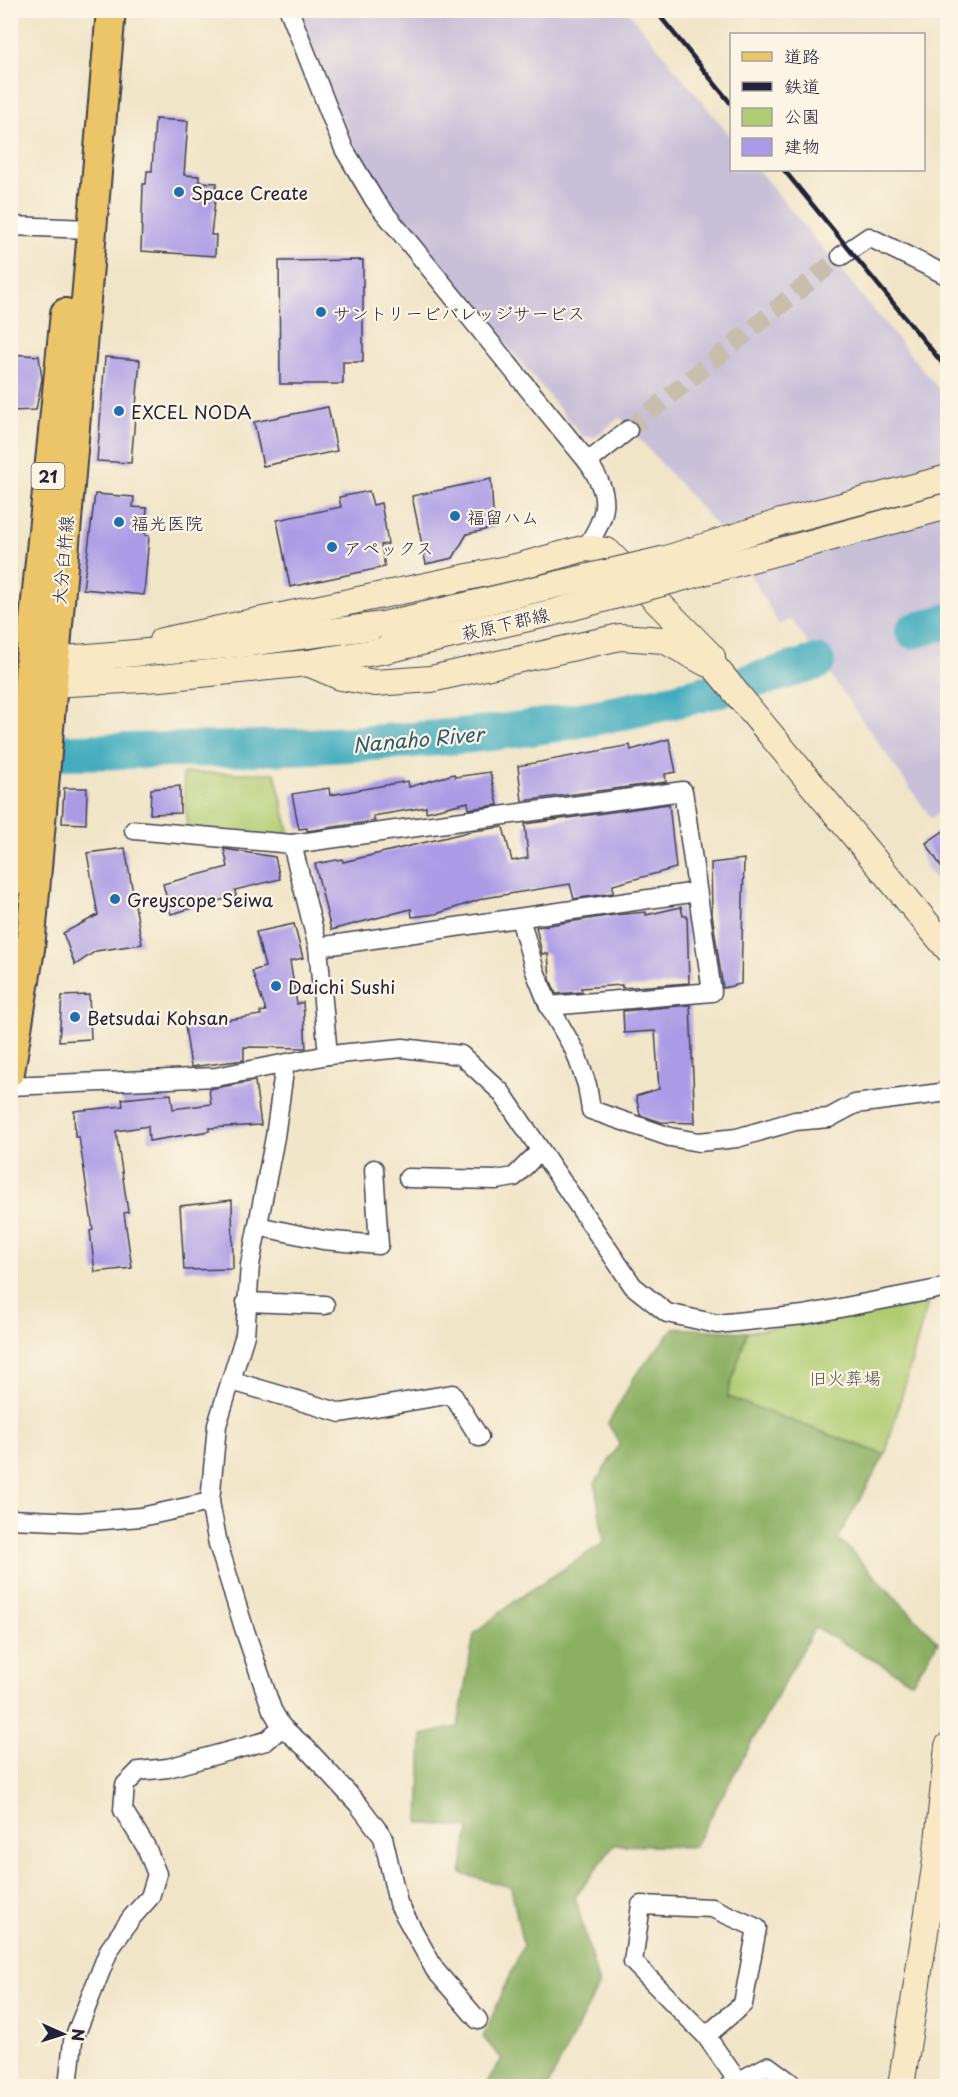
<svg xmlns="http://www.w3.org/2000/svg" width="958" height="2097" viewBox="0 0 958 2097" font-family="'Playpen Sans','Klee One',sans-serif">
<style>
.industrial{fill:#c8bfd8}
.green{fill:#b0cc72;stroke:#697756;stroke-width:1.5}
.forest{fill:#8cb064;stroke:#576950;stroke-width:1.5}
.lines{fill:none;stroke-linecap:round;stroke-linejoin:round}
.river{stroke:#3fabbd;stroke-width:36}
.building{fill:#ab9be6}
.street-tunnel{stroke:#c8beac;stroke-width:18;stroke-dasharray:18 9;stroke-linecap:butt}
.street-casing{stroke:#413f50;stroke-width:21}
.secondary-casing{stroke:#413f50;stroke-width:28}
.primary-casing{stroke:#413f50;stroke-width:32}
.street{stroke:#fff;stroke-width:18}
.secondary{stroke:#f8e8c3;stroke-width:26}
.primary{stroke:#edc569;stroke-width:28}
.rail{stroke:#22223b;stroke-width:4.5}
.secondary-bridge-casing{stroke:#413f50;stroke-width:28;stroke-linecap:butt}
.secondary-bridge{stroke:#f8e8c3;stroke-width:26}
.poi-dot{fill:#1f6fb2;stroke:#fcf5e5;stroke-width:2}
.labels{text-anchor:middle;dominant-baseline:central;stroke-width:4.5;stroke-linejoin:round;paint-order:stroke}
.shield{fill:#fcf5e5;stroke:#63616e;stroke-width:1.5}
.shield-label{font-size:16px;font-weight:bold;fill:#22223b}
.poi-label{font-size:18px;fill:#22223b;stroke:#fcf5e5;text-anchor:start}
.street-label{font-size:18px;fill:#22223b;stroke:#fcf5e5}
.park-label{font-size:18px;fill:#4d554c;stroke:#fcf5e5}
.water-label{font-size:20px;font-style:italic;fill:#2e596f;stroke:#fcf5e5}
</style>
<rect width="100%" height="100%" fill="#fcf5e5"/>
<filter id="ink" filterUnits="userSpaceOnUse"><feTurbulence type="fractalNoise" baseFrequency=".0167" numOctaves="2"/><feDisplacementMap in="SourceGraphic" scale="12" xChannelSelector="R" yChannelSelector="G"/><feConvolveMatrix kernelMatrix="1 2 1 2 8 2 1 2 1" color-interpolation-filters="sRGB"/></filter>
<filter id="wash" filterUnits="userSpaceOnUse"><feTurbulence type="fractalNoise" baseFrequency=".008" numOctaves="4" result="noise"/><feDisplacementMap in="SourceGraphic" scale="24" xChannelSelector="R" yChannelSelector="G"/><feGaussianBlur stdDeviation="1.35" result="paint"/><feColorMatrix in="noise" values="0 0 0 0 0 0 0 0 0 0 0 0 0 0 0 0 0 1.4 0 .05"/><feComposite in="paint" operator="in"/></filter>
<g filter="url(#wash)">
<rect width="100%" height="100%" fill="#f1e5c8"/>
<g class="industrial">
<polygon points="298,11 628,11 731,137 732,170 758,170 947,399 947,807 931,818 791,619 779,625 735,547 620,417 595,437 583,437 471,302 370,175 340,116"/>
<polygon points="947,826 947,895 925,866 919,848 921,842"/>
</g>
<g class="green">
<polygon points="183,773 275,773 292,844 188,835"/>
<polygon points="928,1303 885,1455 726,1397 747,1332"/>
</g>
<polygon class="forest" points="674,1328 747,1332 727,1397 885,1455 838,1538 938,1642 912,1682 815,1627 694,1847 614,1845 575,1897 599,1985 548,2086 485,2086 502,2059 483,2037 523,1946 511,1887 461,1874 469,1828 419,1823 422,1735 458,1727 474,1634 517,1599 604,1543 595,1484 620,1443 608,1424 635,1376"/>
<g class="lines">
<g class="river">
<polyline points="913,631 948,621"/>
<path d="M11,753C171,750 331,750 490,733C600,721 711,695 817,662"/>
</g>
</g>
<g id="blocks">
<g class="building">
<polygon points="155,119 188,121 184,175 199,176 199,182 217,183 211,235 216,235 215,256 141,251 143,184 146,184 147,171 152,171"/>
<polygon points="363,260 363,362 343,362 343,384 280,384 279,261"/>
<polygon points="10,354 39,356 42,379 36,410 10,411"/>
<polygon points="105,357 140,360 131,463 97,461"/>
<polygon points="328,407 337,451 263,466 254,422"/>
<polygon points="491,479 494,528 467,534 453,558 426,564 412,496"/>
<polygon points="369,491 373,505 381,503 385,525 388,544 381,545 385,567 290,587 277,520 341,507 339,497"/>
<polygon points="95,494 134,497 133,507 147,508 145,535 149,536 144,595 83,589"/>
<polygon points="669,739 676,772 665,774 666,782 522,801 518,766 630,745 631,750"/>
<polygon points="490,772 498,805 469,809 468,802 426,812 426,807 373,816 375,821 307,831 307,828 299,829 292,794 329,788 330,795 408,781 409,787 454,774 455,777"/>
<polygon points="180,786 180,813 150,814 151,789"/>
<polygon points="64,788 87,788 86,824 62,823"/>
<polygon points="669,804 676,868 613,885 613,893 574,899 570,884 485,898 436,914 412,917 411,909 331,930 315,864 342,859 343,862 472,831 503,827 512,861 528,858 525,824"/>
<polygon points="948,828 948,878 926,843"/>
<polygon points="125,848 142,944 96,951 75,965 63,933 98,915 87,853"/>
<polygon points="224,849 275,857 280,879 235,890 236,896 171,914 163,884 228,867"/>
<polygon points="744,859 741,984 723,988 712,914 711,863"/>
<polygon points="681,907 683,916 687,916 689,983 622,988 622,985 581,988 582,992 556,994 550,979 548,954 542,954 536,927 614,915 646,912 646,915"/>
<polygon points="294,924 303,958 290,961 297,1004 303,1002 306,1048 244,1047 244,1060 191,1067 185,1026 261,1015 260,1012 266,1011 252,971 265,967 256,932"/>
<polygon points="89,995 91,1039 59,1041 62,996"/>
<polygon points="690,1005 695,1123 661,1122 640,1115 636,1096 659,1089 655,1031 624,1033 623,1011"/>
<polygon points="255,1081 261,1125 209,1128 209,1131 149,1141 148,1126 116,1131 128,1212 124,1213 132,1268 95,1272 90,1231 93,1230 79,1137 75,1137 74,1111 123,1106 122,1099 171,1094 173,1109 211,1104 209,1089"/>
<polygon points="232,1200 233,1269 184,1270 180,1206"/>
</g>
</g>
</g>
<g filter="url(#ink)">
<use href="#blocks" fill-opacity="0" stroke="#413f50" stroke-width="1.5"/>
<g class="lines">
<polyline class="street-tunnel" points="628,430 841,256"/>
<g class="street-casing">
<g id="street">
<polyline points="289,10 344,149 375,201 588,462 628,430"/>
<polyline points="10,226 91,229"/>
<polyline points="841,256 869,237 948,276"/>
<path d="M586,548C608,512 612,498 588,462"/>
<polyline points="134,830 292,844"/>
<polyline points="520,918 535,971 549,1006 575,1051 587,1085 591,1110 670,1137 699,1142 737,1138 795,1121 829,1118 855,1104 948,1092"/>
<polyline points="318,947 697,892"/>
<polyline points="328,1055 318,947 292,844 683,791 712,992 549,1006"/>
<polyline points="10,1086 216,1077 328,1055 403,1048 461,1055 501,1092 633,1286 667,1313 717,1324 804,1315 948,1287"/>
<polyline points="408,1178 496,1180 514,1177 540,1151"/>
<polyline points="258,1226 323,1240 379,1245 374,1169"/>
<polyline points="246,1302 325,1305"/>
<polyline points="232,1381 341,1413 452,1394 479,1437"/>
<polyline points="10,1519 79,1522 141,1517 210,1502"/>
<polyline points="282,1727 307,1749 358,1804 383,1837 398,1903 435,1970 478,2020"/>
<polyline points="706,2036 743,2004 757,1928 712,1908 641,1905 633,1962 706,2036 737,2080"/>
<polyline points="68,2086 73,2041 109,1950 132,1917 150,1897 157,1874 146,1847 123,1810 125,1785 139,1771 168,1768 266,1741 282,1727 272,1710 244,1628 218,1544 210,1502 217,1425 245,1335 250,1265 275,1137 285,1064"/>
<polyline points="729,2086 768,2066 795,2086"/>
</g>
</g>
<g class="secondary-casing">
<g id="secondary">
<polyline points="160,651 162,641 516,567 586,548 607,551 712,657 706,663 664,640 620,637 431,679 375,683 341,677 308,663"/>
<polyline points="53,660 241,644 383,625"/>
<polyline points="709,660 948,949"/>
<polyline points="51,684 161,678 308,663 381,651"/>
<polyline points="901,2086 936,1861 948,1746"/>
</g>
</g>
<g class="primary-casing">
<g id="primary">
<polyline points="17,880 30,660 65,313"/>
<polyline points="10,1072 30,949 111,10"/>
</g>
</g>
<use href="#street" class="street"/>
<use href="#secondary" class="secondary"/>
<use href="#primary" class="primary"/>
<g class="rail">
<polyline points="655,10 732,105"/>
<polyline points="784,170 948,370"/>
</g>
<g class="secondary-bridge-casing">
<g id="secondary-bridge">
<polyline points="383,625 666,559 781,522 948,478"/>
<polyline points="381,651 551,613 948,506"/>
</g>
</g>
<use href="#secondary-bridge" class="secondary-bridge"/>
</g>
</g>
<g class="poi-dot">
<circle cx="179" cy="192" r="6"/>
<circle cx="321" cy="312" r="6"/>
<circle cx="119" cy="411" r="6"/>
<circle cx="455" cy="516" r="6"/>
<circle cx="119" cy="522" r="6"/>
<circle cx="332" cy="547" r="6"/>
<circle cx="115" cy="899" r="6"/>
<circle cx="276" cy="986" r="6"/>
<circle cx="75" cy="1017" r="6"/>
</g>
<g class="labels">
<rect class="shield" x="31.5" y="463" width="33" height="26" rx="4.5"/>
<g class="shield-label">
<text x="48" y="476">21</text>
</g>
<g class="poi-label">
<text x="191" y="192">Space Create</text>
<text x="333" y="312">サントリービバレッジサービス</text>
<text x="131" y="411">EXCEL NODA</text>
<text x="467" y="516">福留ハム</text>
<text x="131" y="522">福光医院</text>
<text x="344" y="547">アペックス</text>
<text x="127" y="899">Greyscope Seiwa</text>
<text x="288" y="986">Daichi Sushi</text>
<text x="87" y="1017">Betsudai Kohsan</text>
</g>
<g class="street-label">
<text transform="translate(62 560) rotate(-85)">大分臼杵線</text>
<text transform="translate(505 623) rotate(-13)">萩原下郡線</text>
</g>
<g class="park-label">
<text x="845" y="1377">旧火葬場</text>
</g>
<g class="water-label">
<text transform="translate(418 739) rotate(-5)">Nanaho River</text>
</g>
</g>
<rect width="958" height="2097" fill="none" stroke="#fcf5e5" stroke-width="36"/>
<rect x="730" y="33" width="195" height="138" fill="#fcf5e5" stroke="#a5a1a1" stroke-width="1.5"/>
<rect x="742" y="52" width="30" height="9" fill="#edc569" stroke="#a5a1a1" stroke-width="1.5"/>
<text x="784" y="63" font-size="18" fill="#22223b">道路</text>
<rect x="742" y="82" width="30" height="9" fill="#22223b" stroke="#a5a1a1" stroke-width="1.5"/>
<text x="784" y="93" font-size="18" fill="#22223b">鉄道</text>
<rect x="742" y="108" width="30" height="18" fill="#b0cc72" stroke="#a5a1a1" stroke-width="1.5"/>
<text x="784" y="123" font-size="18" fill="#22223b">公園</text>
<rect x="742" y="138" width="30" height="18" fill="#ab9be6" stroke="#a5a1a1" stroke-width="1.5"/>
<text x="784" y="153" font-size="18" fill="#22223b">建物</text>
<g transform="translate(63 2034) rotate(93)" stroke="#fcf5e5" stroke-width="4.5" paint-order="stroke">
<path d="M0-4.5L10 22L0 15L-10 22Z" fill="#22223b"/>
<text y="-9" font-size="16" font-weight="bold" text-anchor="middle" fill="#22223b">N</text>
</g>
</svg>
